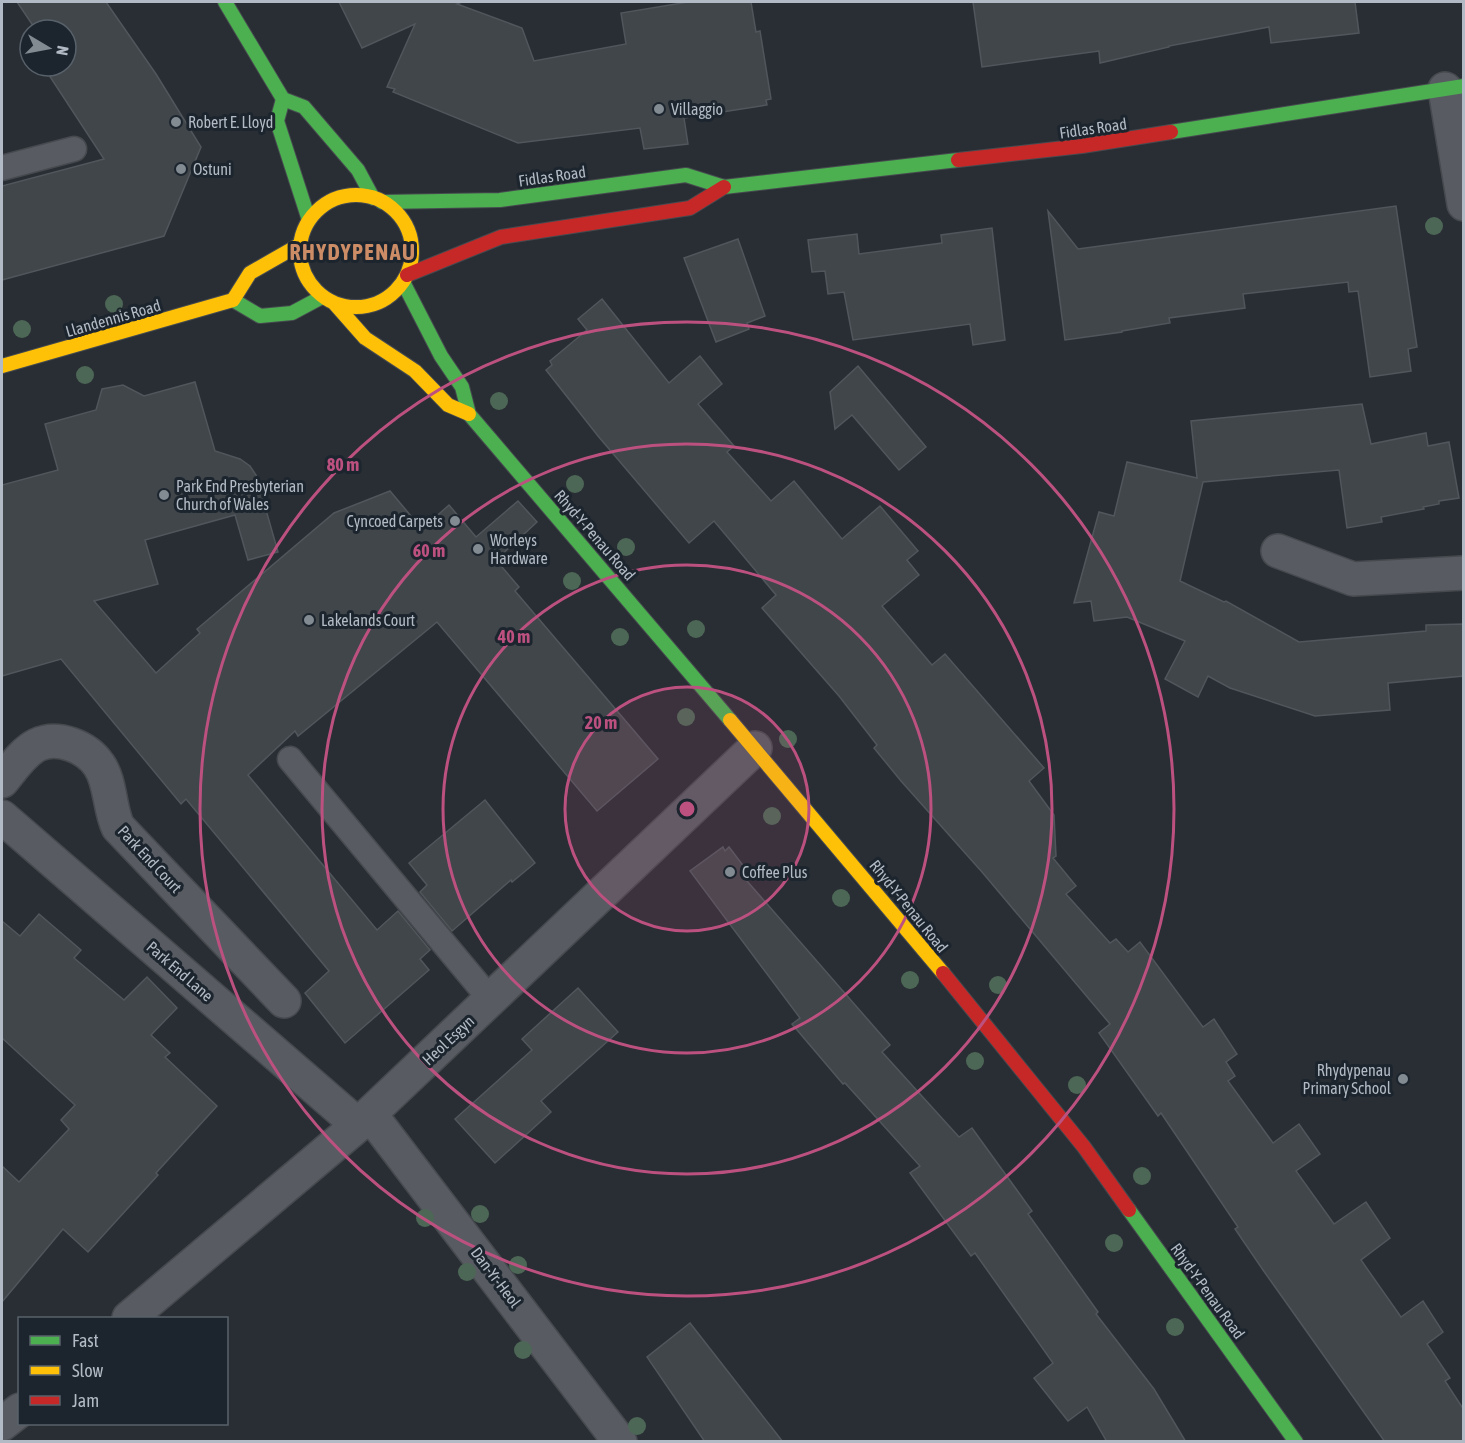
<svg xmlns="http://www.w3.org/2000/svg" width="1465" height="1443" viewBox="0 0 1465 1443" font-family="'Asap Condensed',sans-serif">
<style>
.building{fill:#41464b;stroke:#50565b;stroke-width:1.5}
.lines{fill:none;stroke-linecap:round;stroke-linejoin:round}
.lane-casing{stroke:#464a4f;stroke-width:27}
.street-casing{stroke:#464a4f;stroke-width:36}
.fast-casing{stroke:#464a4f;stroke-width:16}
.slow-casing{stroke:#464a4f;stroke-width:16}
.jam-casing{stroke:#464a4f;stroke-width:16}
.lane{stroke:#585c62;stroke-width:24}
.street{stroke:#585c62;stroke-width:33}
.fast{stroke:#4caf50;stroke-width:14}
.slow{stroke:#ffc107;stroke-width:14}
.jam{stroke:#c62828;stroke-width:14}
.tree{fill:#4d6756}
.ring{fill:none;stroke:#bc5180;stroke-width:3}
.poi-dot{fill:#828a92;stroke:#1c252e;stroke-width:2}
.labels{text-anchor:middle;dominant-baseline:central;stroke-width:6;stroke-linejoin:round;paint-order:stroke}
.poi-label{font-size:16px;fill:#b2bbc5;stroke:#1c252e;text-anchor:start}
.street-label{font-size:16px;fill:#b2bbc5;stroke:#1c252e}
.district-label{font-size:22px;font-weight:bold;letter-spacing:1.5px;fill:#cc8c66;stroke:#1c252e}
.centre{fill:#bc5180;stroke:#1c252e;stroke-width:3}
.ring-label{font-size:18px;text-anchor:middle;font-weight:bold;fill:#bc5180;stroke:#1c252e;stroke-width:6;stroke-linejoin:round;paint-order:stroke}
</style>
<rect width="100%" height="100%" fill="#292e34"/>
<g class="building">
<polygon points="17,2 106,2 156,74 201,147 164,236 2,280 2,186 104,159 43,66 66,66 66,30 30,30 34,27"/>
<polygon points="339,2 462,2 457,4 522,28 534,61 626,44 621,13 688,2 751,2 756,32 760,31 771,99 766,100 767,105 684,118 688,144 644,149 640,128 518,143 393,92 395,89 387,87 415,24 362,48"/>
<polygon points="973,2 1355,2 1359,33 1271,43 1269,27 1169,46 1169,47 1100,63 1099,51 982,67"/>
<polygon points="1396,206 1417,347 1408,349 1411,371 1370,377 1358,291 1349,292 1348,282 1243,294 1245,308 1169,318 1170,323 1122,331 1122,332 1065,340 1048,211 1078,249"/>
<polygon points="992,228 1005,340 973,345 970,324 853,340 844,292 828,294 825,271 812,272 808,240 857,234 859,254 942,243 941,235"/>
<polygon points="738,239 765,316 747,323 749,329 716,342 684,258"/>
<polygon points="602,299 669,383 700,356 722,384 698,404 734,446 727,452 771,501 794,481 842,539 880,506 918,551 907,560 919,575 882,606 932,665 945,654 1044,768 1029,781 1054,815 1056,856 1053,858 1076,886 1066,894 1110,943 1116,939 1128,952 1140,942 1203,1027 1214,1019 1237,1054 1226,1062 1235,1076 1228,1081 1273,1143 1299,1124 1320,1154 1296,1171 1334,1224 1366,1202 1390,1238 1361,1260 1401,1317 1423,1301 1443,1332 1427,1344 1450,1378 1445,1381 1464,1410 1464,1442 1385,1442 1263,1270 1235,1229 1238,1227 1161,1113 1158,1116 1099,1033 1110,1024 982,872 901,781 874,748 877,745 839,696 762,608 776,595 714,521 689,543 598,436 546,370 552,365 550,361 587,330 578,319"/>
<polygon points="858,366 926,447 899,470 852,415 835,429 830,392"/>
<polygon points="195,382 215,451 240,459 250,466 256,475 278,552 248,560 235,515 145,540 158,584 94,601 156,673 200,633 197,629 334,513 390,491 422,529 449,505 476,537 518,501 537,522 496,560 519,587 515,591 658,759 597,811 437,622 298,736 295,731 248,775 377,930 398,911 430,950 420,959 429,970 345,1043 305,993 329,971 186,799 181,804 61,659 2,676 2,485 58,470 45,424 96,410 102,389 123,385 144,396"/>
<polygon points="1362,404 1371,444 1426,433 1428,446 1449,442 1459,498 1439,501 1439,504 1423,507 1424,509 1381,517 1382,522 1347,528 1339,470 1203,482 1180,581 1224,602 1226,601 1299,642 1426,631 1426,625 1464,624 1464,676 1388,683 1390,710 1315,716 1230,688 1208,676 1198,697 1165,679 1185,641 1127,617 1094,621 1091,601 1074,603 1099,512 1114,516 1127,462 1197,478 1191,421"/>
<polygon points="485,800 535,863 512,882 511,880 452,931 420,892 427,885 409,863"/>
<polygon points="723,847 725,851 729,847 748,872 745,875 749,879 747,881 890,1045 882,1052 959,1137 972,1128 1032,1211 1028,1214 1098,1312 1096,1314 1154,1389 1186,1442 1107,1442 1087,1407 1068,1421 1034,1378 1053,1363 975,1253 971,1256 910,1173 920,1166 845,1083 843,1084 792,1024 800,1018 690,871"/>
<polygon points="39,914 81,950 74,958 124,1000 147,977 177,1008 151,1035 170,1053 165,1057 217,1106 156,1173 158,1175 88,1252 63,1229 2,1302 2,1166 19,1182 69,1129 61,1120 75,1105 2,1038 2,921 20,936"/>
<polygon points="578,988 618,1032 541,1101 551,1112 495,1163 455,1119 532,1050 522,1039"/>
<polygon points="690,1323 783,1442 705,1442 647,1357"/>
</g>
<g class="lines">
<g class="lane-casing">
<g id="lane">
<polyline points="2,168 74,149"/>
<polyline points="290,759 491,1000"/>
</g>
</g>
<g class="street-casing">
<g id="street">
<polyline points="1445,89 1464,204"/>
<polyline points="1278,551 1353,579 1464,573"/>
<path d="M2,781C12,769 23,752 37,745C58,735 87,747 99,765C111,782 109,808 118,827L284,1001"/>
<polyline points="2,817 358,1125"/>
<polyline points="370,1114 620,1442"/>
<polyline points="129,1318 358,1125 755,748"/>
<polyline points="2,1424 20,1410"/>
</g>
</g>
<g class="fast-casing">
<g id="fast">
<polyline points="225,2 283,99 304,107 358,170 373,198"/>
<polyline points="283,99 277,121 309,220"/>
<polyline points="1171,132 1464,86"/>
<polyline points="382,202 500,200 686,175 724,187 958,160"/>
<polyline points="403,282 441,356 462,387 469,414 730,720"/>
<polyline points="233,300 260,316 292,313 322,297"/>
<polyline points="1129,1210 1296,1442"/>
</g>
</g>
<g class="slow-casing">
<g id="slow">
<circle cx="356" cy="251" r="56"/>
<polyline points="335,304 365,338 415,371 448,405 469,414"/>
<polyline points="2,366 233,300 250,273 299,245"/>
<polyline points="730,720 943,973"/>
</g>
</g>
<g class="jam-casing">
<g id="jam">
<polyline points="958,160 1082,146 1171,132"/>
<polyline points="407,275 501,237 690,208 724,187"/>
<polyline points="943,973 1084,1147 1129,1210"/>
</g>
</g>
<use href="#lane" class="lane"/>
<use href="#street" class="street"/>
<use href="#fast" class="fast"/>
<use href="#slow" class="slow"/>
<use href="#jam" class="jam"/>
</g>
<g class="tree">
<circle cx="1434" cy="226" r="9"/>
<circle cx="114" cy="304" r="9"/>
<circle cx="22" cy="329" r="9"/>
<circle cx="85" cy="375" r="9"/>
<circle cx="499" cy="401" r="9"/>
<circle cx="575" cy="484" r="9"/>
<circle cx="626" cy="547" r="9"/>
<circle cx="572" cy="581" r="9"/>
<circle cx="696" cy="629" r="9"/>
<circle cx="620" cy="637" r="9"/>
<circle cx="686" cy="717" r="9"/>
<circle cx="788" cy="739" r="9"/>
<circle cx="772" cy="816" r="9"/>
<circle cx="841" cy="898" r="9"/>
<circle cx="910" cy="980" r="9"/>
<circle cx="998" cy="985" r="9"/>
<circle cx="975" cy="1061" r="9"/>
<circle cx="1077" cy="1085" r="9"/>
<circle cx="1142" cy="1176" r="9"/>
<circle cx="480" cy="1214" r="9"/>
<circle cx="425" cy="1218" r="9"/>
<circle cx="1114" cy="1243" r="9"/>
<circle cx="518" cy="1265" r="9"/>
<circle cx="467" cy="1272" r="9"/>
<circle cx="1175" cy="1327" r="9"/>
<circle cx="523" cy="1350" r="9"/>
<circle cx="637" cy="1426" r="9"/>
</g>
<circle cx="687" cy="809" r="122" fill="#bc5180" fill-opacity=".12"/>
<g class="ring">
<circle cx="687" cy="809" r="122"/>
<circle cx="687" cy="809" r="244"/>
<circle cx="687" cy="809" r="365"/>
<circle cx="687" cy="809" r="487"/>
</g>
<g class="poi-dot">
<circle cx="659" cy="109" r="6"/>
<circle cx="176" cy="122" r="6"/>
<circle cx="181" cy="169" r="6"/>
<circle cx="164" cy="495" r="6"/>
<circle cx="455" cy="521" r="6"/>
<circle cx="478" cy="549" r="6"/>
<circle cx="309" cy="620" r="6"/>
<circle cx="730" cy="872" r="6"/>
<circle cx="1403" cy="1079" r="6"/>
</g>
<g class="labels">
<g class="poi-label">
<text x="671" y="109">Villaggio</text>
<text x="188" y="122">Robert E. Lloyd</text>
<text x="193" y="169">Ostuni</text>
<text x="176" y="486">Park End Presbyterian<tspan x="176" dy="18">Church of Wales</tspan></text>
<text x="443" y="521" text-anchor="end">Cyncoed Carpets</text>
<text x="490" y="540">Worleys<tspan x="490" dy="18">Hardware</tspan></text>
<text x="321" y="620">Lakelands Court</text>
<text x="742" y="872">Coffee Plus</text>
<text x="1391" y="1070" text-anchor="end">Rhydypenau<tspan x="1391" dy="18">Primary School</tspan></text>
</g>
<g class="street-label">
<text transform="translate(1093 128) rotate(-8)">Fidlas Road</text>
<text transform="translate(552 176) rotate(-8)">Fidlas Road</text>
<text transform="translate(113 318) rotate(-16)">Llandennis Road</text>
<text transform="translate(595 535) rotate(49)">Rhyd-Y-Penau Road</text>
<text transform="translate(150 859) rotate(47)">Park End Court</text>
<text transform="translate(909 906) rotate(51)">Rhyd-Y-Penau Road</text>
<text transform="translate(180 971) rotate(41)">Park End Lane</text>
<text transform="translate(448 1040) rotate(-43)">Heol Esgyn</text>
<text transform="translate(496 1277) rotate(53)">Dan-Yr-Heol</text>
<text transform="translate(1208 1291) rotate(54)">Rhyd-Y-Penau Road</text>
</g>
<g class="district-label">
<text x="353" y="252">RHYDYPENAU</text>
</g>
</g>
<circle cx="687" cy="809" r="9" class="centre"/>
<g class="ring-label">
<text x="343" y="471">80 m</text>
<text x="429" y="557">60 m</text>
<text x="514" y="643">40 m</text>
<text x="601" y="729">20 m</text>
</g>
<rect width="1465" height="1443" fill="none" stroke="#b2bbc5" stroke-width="6"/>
<rect x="18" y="1317" width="210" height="108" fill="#1c252e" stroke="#58616a" stroke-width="1.5"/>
<rect x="30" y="1336" width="30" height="9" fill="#4caf50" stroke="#58616a" stroke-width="1.5"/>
<text x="72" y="1347" font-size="18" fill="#b2bbc5">Fast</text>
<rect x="30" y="1366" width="30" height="9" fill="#ffc107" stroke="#58616a" stroke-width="1.5"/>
<text x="72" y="1377" font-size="18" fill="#b2bbc5">Slow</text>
<rect x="30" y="1396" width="30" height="9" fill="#c62828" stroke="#58616a" stroke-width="1.5"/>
<text x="72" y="1407" font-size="18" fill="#b2bbc5">Jam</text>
<g transform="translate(48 48) rotate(100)"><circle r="28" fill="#1c252e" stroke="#58616a" stroke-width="1.5"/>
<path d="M0-4.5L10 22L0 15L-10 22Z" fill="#828a92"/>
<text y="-9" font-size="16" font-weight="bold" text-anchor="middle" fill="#b2bbc5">N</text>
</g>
</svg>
